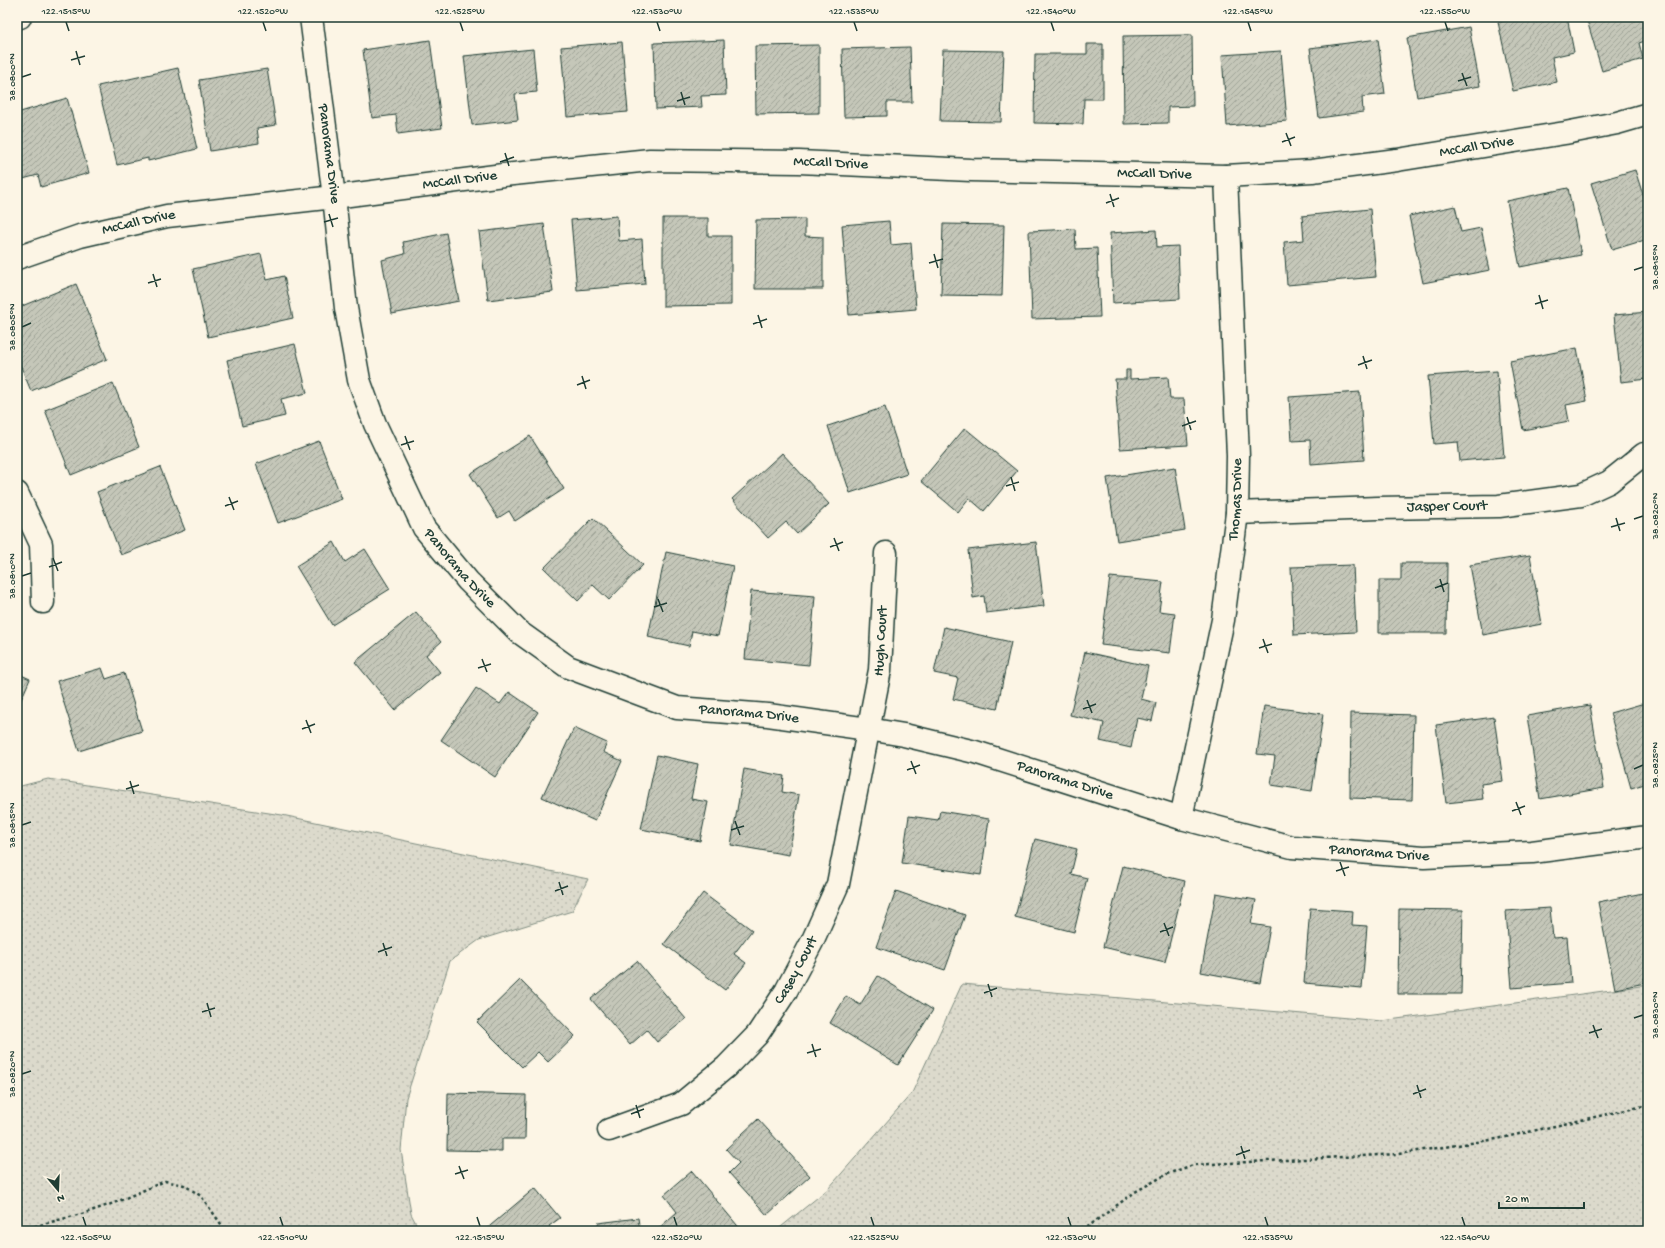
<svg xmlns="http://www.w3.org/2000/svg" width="1665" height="1248" viewBox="0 0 1665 1248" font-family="'Gochi Hand',sans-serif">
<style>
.grass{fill:url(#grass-dots);stroke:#7e8c80}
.building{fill:url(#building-hatch);stroke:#1f3d34}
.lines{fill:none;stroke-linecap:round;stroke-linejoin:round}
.minor-casing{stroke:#1f3d34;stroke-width:25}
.secondary-casing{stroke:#1f3d34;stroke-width:25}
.path{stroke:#1f3d34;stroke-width:2.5;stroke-dasharray:3 3;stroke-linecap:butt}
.minor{stroke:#fcf5e5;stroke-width:22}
.secondary{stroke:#fcf5e5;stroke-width:22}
.ticks{fill:none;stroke:#1f3d34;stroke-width:1.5}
.labels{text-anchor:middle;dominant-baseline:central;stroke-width:3.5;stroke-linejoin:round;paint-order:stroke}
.street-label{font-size:15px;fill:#1f3d34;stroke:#fcf5e5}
.neatline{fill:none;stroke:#1f3d34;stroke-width:1.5}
.ticks-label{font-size:10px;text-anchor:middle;fill:#1f3d34}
</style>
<defs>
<pattern id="grass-dots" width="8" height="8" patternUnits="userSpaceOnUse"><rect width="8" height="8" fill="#dcdacc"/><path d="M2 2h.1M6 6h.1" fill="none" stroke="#bcbcb0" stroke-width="1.8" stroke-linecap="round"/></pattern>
<pattern id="building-hatch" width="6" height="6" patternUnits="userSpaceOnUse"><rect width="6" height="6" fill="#c5c7b9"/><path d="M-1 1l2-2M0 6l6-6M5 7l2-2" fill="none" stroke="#9fa397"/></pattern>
</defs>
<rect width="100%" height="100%" fill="#fcf5e5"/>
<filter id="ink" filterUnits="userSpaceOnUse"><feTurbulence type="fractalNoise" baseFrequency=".025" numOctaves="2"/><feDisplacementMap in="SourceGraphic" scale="8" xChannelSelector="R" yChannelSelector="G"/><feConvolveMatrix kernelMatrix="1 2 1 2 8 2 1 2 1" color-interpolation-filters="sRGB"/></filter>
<g filter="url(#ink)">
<g class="grass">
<polygon points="48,779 282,815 588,879 572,911 479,940 450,961 406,1098 401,1150 411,1214 420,1231 17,1231 17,787"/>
<polygon points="962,984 1382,1021 1648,985 1648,1231 776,1231 828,1189 912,1093"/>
</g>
<g class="building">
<polygon points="1522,17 1567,17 1574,52 1552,57 1557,82 1513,91 1498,22"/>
<polygon points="1586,17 1648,17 1648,40 1639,43 1643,59 1602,71"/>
<polygon points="1469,27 1480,86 1417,97 1407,38"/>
<polygon points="1192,35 1193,106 1168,107 1168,123 1124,124 1123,36"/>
<polygon points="1378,39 1385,94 1362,97 1363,112 1319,118 1310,48"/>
<polygon points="430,40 442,128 398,134 396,115 372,118 363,50"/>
<polygon points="724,40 726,95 701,96 702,107 656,109 654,43"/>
<polygon points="622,42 628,112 567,117 561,47"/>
<polygon points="1087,44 1103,44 1103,99 1084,99 1083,124 1034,123 1035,54 1087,54"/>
<polygon points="819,45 819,113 756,114 755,46"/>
<polygon points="910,47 912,102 887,102 887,116 844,117 842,49"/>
<polygon points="533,49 537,92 515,94 518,120 472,125 464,56"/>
<polygon points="943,50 1004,51 1001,122 940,121"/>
<polygon points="1281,51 1287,121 1227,126 1222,55"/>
<polygon points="178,68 197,149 148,161 148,158 117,165 98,86"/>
<polygon points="267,69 276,125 257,128 259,143 210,151 199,80"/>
<polygon points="67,98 89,173 41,187 38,175 19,180 17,172 17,113"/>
<polygon points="1635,170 1644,198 1648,197 1648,239 1612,250 1591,183"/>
<polygon points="1568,188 1581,255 1520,267 1507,201"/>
<polygon points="1455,206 1461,232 1481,228 1490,270 1423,283 1409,216"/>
<polygon points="1370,209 1376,277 1287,285 1284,242 1304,240 1302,216"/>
<polygon points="617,216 619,241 642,239 645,284 577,290 571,220"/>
<polygon points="663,218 708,218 708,236 731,236 731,305 663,306"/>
<polygon points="805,219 805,236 823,237 823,289 755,289 756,220"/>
<polygon points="889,221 891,245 911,243 916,309 849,315 842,225"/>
<polygon points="544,224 553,292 488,300 479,232"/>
<polygon points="943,224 1004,225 1002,296 941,295"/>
<polygon points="1075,229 1076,249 1097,248 1100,317 1032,319 1029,231"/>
<polygon points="1156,230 1157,247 1178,246 1180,299 1113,303 1110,233"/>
<polygon points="446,233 459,301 392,314 382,260 405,254 403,242"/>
<polygon points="261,254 267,280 284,276 293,318 208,337 193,269"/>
<polygon points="76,284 107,359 31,391 17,357 17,308"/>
<polygon points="1648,312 1648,379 1621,382 1614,315"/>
<polygon points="295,344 307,393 281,399 285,416 242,426 227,360"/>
<polygon points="1577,348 1587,401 1566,405 1569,421 1523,430 1510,361"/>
<polygon points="1126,370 1130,370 1130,379 1168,377 1170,399 1184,399 1188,445 1120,449 1115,379 1126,379"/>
<polygon points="1497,371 1504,457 1460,461 1458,442 1434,444 1428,376"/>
<polygon points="113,383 139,447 71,475 45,410"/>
<polygon points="1360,392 1364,460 1311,464 1310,440 1292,441 1289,397"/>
<polygon points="885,407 907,474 850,493 828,426"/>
<polygon points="965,428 1017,471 984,511 969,498 958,512 921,481"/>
<polygon points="530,436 564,489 515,521 509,511 498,518 470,474"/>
<polygon points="319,441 342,499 278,523 256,464"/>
<polygon points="782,453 829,504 797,534 786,522 768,538 732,499"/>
<polygon points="160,467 185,530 121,555 97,492"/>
<polygon points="1175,467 1185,530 1117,541 1107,478"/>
<polygon points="593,518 643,565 609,600 593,585 578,601 544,568"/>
<polygon points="334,542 345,562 365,549 390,589 332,625 296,566"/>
<polygon points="1036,542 1044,606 986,613 984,596 973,598 968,550"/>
<polygon points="666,552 733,566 718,636 692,631 689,646 648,637"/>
<polygon points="1530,555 1542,624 1483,635 1470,565"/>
<polygon points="1401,563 1447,563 1446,633 1379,633 1379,580 1401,580"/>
<polygon points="1353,565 1356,632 1294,635 1291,567"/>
<polygon points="1110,577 1163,582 1159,611 1175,613 1170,653 1101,645"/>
<polygon points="751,591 815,596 809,665 745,659"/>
<polygon points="416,612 441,642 426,655 440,672 395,710 355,662"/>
<polygon points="944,627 1011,642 997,709 953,699 958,678 934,673"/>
<polygon points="1085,652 1148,666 1141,699 1156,703 1152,721 1137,718 1131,748 1100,741 1104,723 1070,715"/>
<polygon points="102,668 106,679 124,673 142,731 79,751 57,681"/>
<polygon points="17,673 30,679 17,709"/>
<polygon points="476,688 500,704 509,692 538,712 495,777 441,740"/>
<polygon points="1648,702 1648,783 1631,788 1610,713"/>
<polygon points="1590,705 1604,788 1540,799 1527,716"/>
<polygon points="1264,706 1323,714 1312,791 1271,785 1275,756 1257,754"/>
<polygon points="1351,713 1414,715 1412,800 1350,798"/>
<polygon points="1494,717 1503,781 1481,784 1483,799 1446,803 1436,725"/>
<polygon points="574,728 607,743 603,752 622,761 595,821 542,797"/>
<polygon points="657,755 698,764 691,799 708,802 700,841 641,829"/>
<polygon points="744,769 784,776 782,792 799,795 789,855 731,845"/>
<polygon points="940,811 989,819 981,875 902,863 909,816 938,820"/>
<polygon points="1035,839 1077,849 1071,874 1087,878 1074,932 1015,917"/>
<polygon points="1123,866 1185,881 1165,962 1103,947"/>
<polygon points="896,891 965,915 945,970 876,947"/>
<polygon points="1648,892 1648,977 1644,978 1645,983 1615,989 1598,902"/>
<polygon points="703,893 752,930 734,954 746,963 725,990 664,944"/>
<polygon points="1216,893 1256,900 1251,924 1270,927 1260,983 1201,972"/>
<polygon points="1310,908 1353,911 1352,925 1367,926 1362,988 1304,983"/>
<polygon points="1550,908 1553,938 1567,937 1571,983 1512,988 1506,911"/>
<polygon points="1399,909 1463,910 1461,994 1398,994"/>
<polygon points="637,961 686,1019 657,1042 647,1030 630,1045 591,999"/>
<polygon points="878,976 933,1010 898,1065 830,1023 846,996 860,1005"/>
<polygon points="520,980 575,1036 548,1062 538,1052 522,1067 477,1022"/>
<polygon points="448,1093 526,1095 525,1139 502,1139 502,1151 447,1150"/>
<polygon points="758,1119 810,1176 767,1215 729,1173 739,1163 726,1149"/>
<polygon points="692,1171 742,1231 661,1231 659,1228 677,1212 664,1195"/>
<polygon points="535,1188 560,1218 549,1226 553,1231 484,1231"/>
<polygon points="638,1218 640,1231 599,1231 598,1223"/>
</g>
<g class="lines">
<g class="minor-casing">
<g id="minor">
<path id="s1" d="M311,17L334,197L346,308L359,380L375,424L424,528L468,581L519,632L568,667L677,708L768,715L868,729L904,735L975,752L1181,818L1292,847L1424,857L1532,852L1648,837"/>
<path id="s2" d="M17,258L80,236L167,216L334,197L503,175L650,160L799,162L971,170L1226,176L1312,171L1397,160L1565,133L1617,123L1648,114"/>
<polyline points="17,493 41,544 43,602"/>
<path id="s3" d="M1237,513L1378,508L1499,506L1581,495L1609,482L1644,454"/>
<path id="s4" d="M1181,818L1223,620L1237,513L1238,456L1226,176"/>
<path id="s5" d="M609,1130L681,1104L726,1067L757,1035L786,991L812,942L838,884L880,670L886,553"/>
</g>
</g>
<g class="secondary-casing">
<polyline id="secondary" points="17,18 20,17"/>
</g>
<g class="path">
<polyline points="17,1231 85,1213 114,1203 165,1181 184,1185 201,1196 226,1231"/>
<polyline points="1082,1231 1135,1192 1167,1174 1193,1165 1398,1154 1497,1139 1648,1105"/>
</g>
<use href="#minor" class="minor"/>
<use href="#secondary" class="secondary"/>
</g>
</g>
<path class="ticks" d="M66,22L69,31M263,22L266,31M460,22L463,31M657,22L660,31M854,22L857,31M1051,22L1054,31M1248,22L1251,31M1445,22L1448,31M76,51L80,65M71,60L85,56M1462,73L1467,86M22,77L31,74M1458,81L1471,77M681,92L685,105M677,101L690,97M1286,133L1291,146M1282,142L1295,137M505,153L509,166M500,162L514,157M1110,194L1114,207M1106,203L1119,198M329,214L333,227M324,222L338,218M934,254L938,268M929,263L943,259M1634,270L1643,267M153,274L157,287M148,283L161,279M1539,295L1543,309M1535,304L1548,300M758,315L762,328M753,324L767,319M22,327L31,323M1363,356L1367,369M1358,365L1372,360M582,376L586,389M577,385L590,380M1187,417L1191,430M1182,426L1196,421M405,436L410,450M401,445L414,441M1011,477L1015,491M1006,486L1019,482M229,497L234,510M225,506L238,501M1616,518L1620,531M1634,519L1643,516M1611,527L1625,523M834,538L839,551M830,547L843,542M53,558L58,571M49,567L62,562M22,576L31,573M1440,579L1444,592M1435,588L1448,583M658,599L663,612M654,607L667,603M1263,639L1268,653M1259,648L1272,644M482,659L487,672M478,668L491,664M1087,700L1092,713M1083,709L1096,704M306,720L311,733M302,729L315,724M911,761L916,774M1634,769L1643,765M907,770L920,765M130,781L134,794M126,789L139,785M1516,802L1521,815M1512,811L1525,806M735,821L740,835M22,825L31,822M731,830L744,826M1340,862L1345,876M1336,871L1349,867M559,882L563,895M555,891L568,886M1164,923L1169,936M1160,932L1173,927M383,943L387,956M378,952L392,947M988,984L992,997M984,993L997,988M207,1003L211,1017M202,1012L215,1008M1634,1018L1643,1015M1593,1025L1598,1038M1589,1033L1602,1029M812,1044L816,1057M807,1053L821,1049M22,1074L31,1071M1417,1085L1421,1098M1413,1094L1426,1089M636,1105L640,1118M631,1114L644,1109M1241,1146L1245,1159M1236,1155L1250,1150M459,1166L464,1179M455,1174L468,1170M83,1217L86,1226M280,1217L283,1226M477,1217L480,1226M674,1217L677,1226M871,1217L874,1226M1068,1217L1071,1226M1265,1217L1268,1226M1462,1217L1465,1226"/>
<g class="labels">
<g class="street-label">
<text stroke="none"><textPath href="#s2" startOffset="1471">McCall Drive</textPath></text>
<text stroke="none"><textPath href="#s1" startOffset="138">Panorama Drive</textPath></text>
<text stroke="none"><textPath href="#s2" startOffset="823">McCall Drive</textPath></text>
<text stroke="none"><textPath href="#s2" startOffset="1147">McCall Drive</textPath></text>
<text stroke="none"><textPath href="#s2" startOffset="451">McCall Drive</textPath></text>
<text stroke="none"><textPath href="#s2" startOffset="127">McCall Drive</textPath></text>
<text stroke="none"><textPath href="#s4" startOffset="324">Thomas Drive</textPath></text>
<text stroke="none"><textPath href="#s3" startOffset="210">Jasper Court</textPath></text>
<text stroke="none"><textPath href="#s1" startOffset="582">Panorama Drive</textPath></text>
<text stroke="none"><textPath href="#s5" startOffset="598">Hugh Court</textPath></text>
<text stroke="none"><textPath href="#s1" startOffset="918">Panorama Drive</textPath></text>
<text stroke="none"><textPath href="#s1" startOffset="1242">Panorama Drive</textPath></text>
<text stroke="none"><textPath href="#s1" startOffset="1566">Panorama Drive</textPath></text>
<text stroke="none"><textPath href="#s5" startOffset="255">Casey Court</textPath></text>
</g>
</g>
<rect width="1665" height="1248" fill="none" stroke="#fcf5e5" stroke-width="44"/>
<g transform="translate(58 1190) rotate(161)" stroke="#fcf5e5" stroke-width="3" paint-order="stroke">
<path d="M0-3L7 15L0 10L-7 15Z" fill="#1f3d34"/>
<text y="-6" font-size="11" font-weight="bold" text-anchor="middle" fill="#1f3d34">N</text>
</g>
<path d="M1499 1202v6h85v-6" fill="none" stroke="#1f3d34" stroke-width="2"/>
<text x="1505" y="1202" font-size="12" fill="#1f3d34" stroke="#fcf5e5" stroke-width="3" paint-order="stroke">20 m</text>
<rect x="22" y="22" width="1621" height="1204" class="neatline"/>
<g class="ticks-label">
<text x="66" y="14">122.1515°W</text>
<text x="263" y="14">122.1520°W</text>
<text x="460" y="14">122.1525°W</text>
<text x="657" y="14">122.1530°W</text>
<text x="854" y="14">122.1535°W</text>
<text x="1051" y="14">122.1540°W</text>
<text x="1248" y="14">122.1545°W</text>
<text x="1445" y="14">122.1550°W</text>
<text transform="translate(11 77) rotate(-90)" y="4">38.0800°N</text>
<text transform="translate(1654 267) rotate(-90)" y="4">38.0815°N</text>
<text transform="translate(11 327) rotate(-90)" y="4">38.0805°N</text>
<text transform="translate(1654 516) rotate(-90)" y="4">38.0820°N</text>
<text transform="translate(11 576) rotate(-90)" y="4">38.0810°N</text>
<text transform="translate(1654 765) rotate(-90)" y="4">38.0825°N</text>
<text transform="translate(11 825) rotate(-90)" y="4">38.0815°N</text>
<text transform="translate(1654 1015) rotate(-90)" y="4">38.0830°N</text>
<text transform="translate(11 1074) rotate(-90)" y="4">38.0820°N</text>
<text x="86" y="1240">122.1505°W</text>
<text x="283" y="1240">122.1510°W</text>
<text x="480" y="1240">122.1515°W</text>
<text x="677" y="1240">122.1520°W</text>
<text x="874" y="1240">122.1525°W</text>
<text x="1071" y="1240">122.1530°W</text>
<text x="1268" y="1240">122.1535°W</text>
<text x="1465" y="1240">122.1540°W</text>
</g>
</svg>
